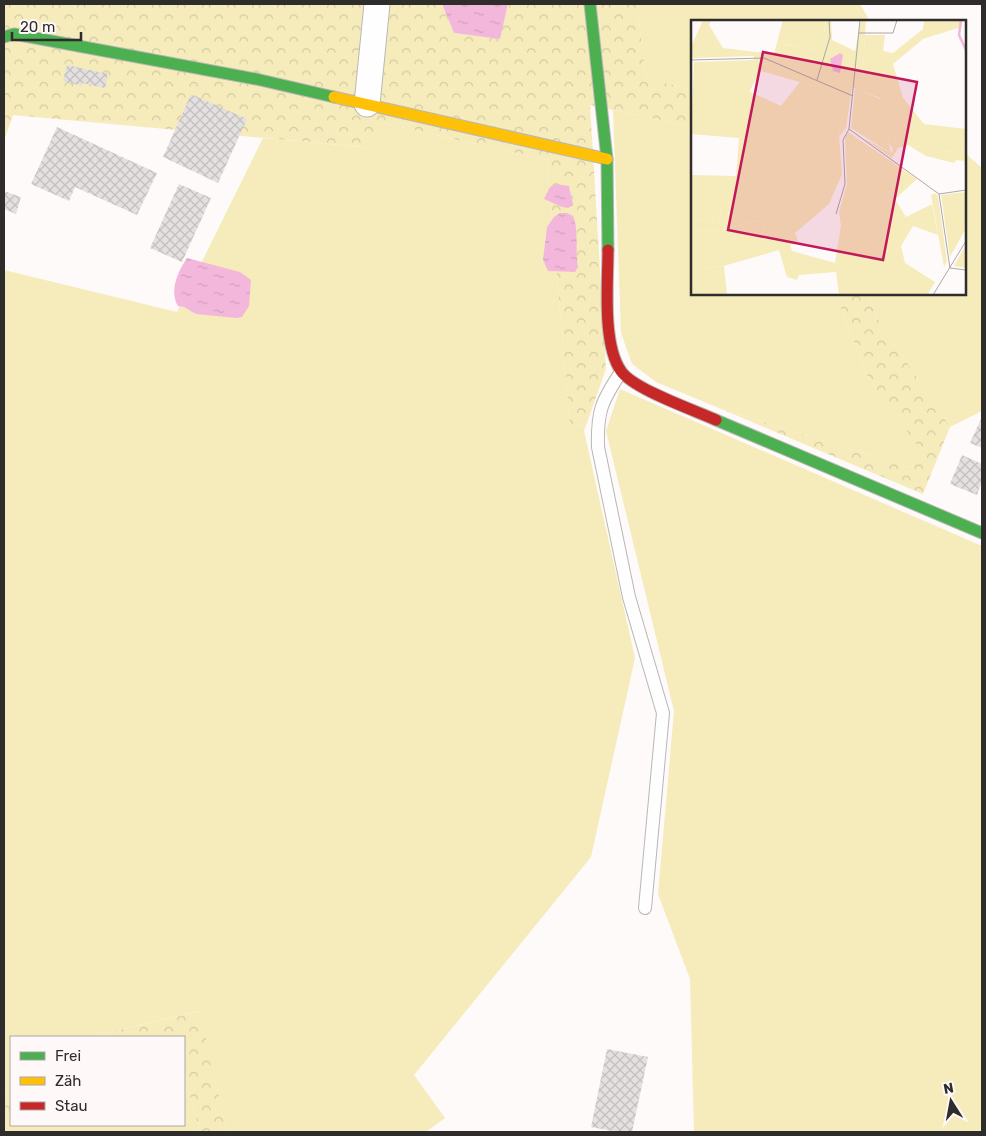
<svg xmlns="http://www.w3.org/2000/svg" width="986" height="1136" viewBox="0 0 986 1136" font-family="Rubik,sans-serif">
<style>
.green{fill:#f6ebbb}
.forest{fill:url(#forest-crowns)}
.water{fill:url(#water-ripples)}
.building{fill:url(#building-cross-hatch)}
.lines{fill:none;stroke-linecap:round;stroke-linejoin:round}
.lane-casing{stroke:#b9b7b6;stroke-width:14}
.street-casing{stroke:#b9b7b6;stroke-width:27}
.fast-casing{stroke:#b9b7b6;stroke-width:13}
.slow-casing{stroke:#b9b7b6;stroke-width:13}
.jam-casing{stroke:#b9b7b6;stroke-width:13}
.lane{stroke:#fffefe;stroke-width:12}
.street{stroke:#fffefe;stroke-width:25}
.fast{stroke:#4caf50;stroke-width:11}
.slow{stroke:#ffc107;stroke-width:11}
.jam{stroke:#c62828;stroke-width:11}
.inset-river{fill:none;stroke:#f4b7dc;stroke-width:2.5}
.inset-road{fill:none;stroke:#aba8a7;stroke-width:1}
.view{fill:#c2185b;fill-opacity:0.15;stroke:#c2185b;stroke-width:2.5}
.inset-edge{fill:none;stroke:#2f2d2c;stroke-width:2.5}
</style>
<defs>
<pattern id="forest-crowns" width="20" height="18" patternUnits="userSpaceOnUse" patternTransform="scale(1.25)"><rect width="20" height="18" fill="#f6ebbb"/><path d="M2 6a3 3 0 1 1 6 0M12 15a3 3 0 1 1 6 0" fill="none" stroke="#d3caa1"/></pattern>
<pattern id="water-ripples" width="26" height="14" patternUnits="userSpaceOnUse" patternTransform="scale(1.25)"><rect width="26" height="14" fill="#f4b7dc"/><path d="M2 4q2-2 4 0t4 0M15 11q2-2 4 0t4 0" fill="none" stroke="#d29ebd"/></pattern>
<pattern id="building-cross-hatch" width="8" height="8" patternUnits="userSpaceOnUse" patternTransform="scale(1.25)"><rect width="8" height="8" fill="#e5e0e0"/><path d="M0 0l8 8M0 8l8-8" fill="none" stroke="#c5c0c0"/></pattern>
</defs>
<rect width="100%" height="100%" fill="#fdfaf9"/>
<g class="green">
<polygon points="637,4 860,4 870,21 692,21 692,90 646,78"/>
<polygon points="613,110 692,127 692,294 835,294 868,377 920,448 911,468 719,408 656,382 632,364 621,333"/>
<polygon points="379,122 547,160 570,428 584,431 635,658 591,857 414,1075 445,1118 426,1132 227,1132 199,1011 88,1037 11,1037 11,1091 4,1097 4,270 177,312 263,138 373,148"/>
<polygon points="965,153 982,168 982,411 950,427 878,319 868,294 965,294"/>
<polygon points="620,389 982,546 982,1132 694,1132 690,979 658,894 674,711 606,431"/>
<polygon points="184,1074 200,1132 4,1132 4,1126 11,1122 11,1125 184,1125"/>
</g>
<g class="forest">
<polygon points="4,4 442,4 454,33 500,38 508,4 637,4 646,78 692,90 692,127 590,105 606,369 584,431 570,429 547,160 379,122 374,148 13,115 4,141"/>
<polygon points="835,294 868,294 878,319 950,427 923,494 719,408 911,468 919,448 868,377"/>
<polygon points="200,1011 227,1132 200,1132 184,1074 184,1037 88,1037"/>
<polygon points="11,1091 11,1122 4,1126 4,1097"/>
</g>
<g class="water">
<polygon points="442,4 508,4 500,39 454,33"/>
<polygon points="556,184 569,186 573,205 568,208 562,207 544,199 550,187"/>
<path d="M560,213H567L573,216C579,229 575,251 578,267L575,272L548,271L543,260L547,227L554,217Z"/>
<path d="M187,258L240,272L251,280L249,306L242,317L236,318L196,314L184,307L178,306C169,291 178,271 187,258Z"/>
</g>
<g class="building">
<polygon points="67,65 108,74 105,88 82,83 82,86 63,81"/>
<polygon points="191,94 247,119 218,183 163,157"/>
<polygon points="57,127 157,173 137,215 75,187 69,201 31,184"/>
<polygon points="179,184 211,198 182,262 150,248"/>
<polygon points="4,191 21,197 16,214 4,209"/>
<polygon points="981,419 982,419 982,448 970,443"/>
<polygon points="962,455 982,464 982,481 977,495 950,484"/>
<polygon points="607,1049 648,1057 632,1132 618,1132 591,1127"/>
</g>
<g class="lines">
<g class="lane-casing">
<path id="lane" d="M621,372C601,402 597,412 598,447L629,597L663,713L645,908"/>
</g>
<g class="street-casing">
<polyline id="street" points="367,104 377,4"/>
</g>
<g class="fast-casing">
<g id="fast">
<polyline points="590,4 607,159 608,250"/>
<polyline points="4,37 14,34 256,79 334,97"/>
<polyline points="716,420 982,533"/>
</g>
</g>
<g class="slow-casing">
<polyline id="slow" points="334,97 607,159"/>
</g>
<g class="jam-casing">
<path id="jam" d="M608,250C608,282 602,344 621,371C633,389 694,410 716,420"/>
</g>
<use href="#lane" class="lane"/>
<use href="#street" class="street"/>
<use href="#fast" class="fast"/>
<use href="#slow" class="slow"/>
<use href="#jam" class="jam"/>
</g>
<g transform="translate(691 20)">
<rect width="275" height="275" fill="#fdfaf9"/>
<path d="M92,0H135L133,13L123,30L93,24L89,35L83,34ZM233,0H272L270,7L232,19L202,44L212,78L233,104L275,109V119L259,132L217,125L207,128L199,109L193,75L171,64L174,15H194L192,31L202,33L232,9ZM63,40L62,56L55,70L90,86L109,62L126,67L127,63L153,74L148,116L151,154L138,184L104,213L107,221L99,225L101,231L144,243L150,206L148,192L156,164L154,118L157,112L226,159L204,179L215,197L241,184L247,215L222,206L210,226L214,243L244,262L236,275H148L145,252L108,255L106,260L96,257L88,230L33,246L0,249V211L31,210L68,200L70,228H73L72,196L37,205L38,188L48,158L30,188L28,202L0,200V155L45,156L48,118L0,114L3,42ZM164,68L189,79L200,133L160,108ZM275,172V208L259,237L250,175ZM275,225V248L263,246Z" fill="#f6ebbb"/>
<path d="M12,0H20L18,5L32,28L89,35L92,24L123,30L133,13L135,0H140L141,20L164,31L170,0H175L171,64L194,75L199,109L207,128L201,138L172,118L200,133L202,130L196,118L189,78L161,67L155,108L148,117L152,74L127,63L126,67L70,51L58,72L55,70L62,56L63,36L0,38V27ZM275,119V141L265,140L263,143L235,136L217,125L259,132ZM45,156L48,158L38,188L37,205L51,197L72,196L73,228L70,229L67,200L31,210L0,211V200L28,202L30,188ZM244,173L247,176L256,241L253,247L240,175Z" fill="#f6ebbb"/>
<path d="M33,246L36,275H0V249Z" fill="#f6ebbb"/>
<path d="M149,33L152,35L149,53L142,51L139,39Z" fill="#f4b7dc"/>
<path class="inset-river" d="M270,0L268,15L275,30"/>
<path class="inset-road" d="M169,0L158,109L248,174L259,248M167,13H202L206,0M0,40L73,38L162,76M126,60L139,17L138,0M248,174L275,170M145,194L154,164L152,120L158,109M259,248L275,250M242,275L275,221"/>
<path class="view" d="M72,32L226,62L192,240L37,210Z"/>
<rect width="275" height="275" class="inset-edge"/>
</g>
<rect width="986" height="1136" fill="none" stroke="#2f2d2c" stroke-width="10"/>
<rect x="10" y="1036" width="175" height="90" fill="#fef9f8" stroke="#aba7a6"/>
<rect x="20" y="1052" width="25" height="8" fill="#4caf50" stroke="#aba7a6"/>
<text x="55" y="1061" font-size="15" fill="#2f2d2c">Frei</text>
<rect x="20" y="1077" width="25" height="8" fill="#ffc107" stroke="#aba7a6"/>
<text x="55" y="1086" font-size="15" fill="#2f2d2c">Zäh</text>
<rect x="20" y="1102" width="25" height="8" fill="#c62828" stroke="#aba7a6"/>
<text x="55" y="1111" font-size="15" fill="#2f2d2c">Stau</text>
<g transform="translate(951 1101) rotate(349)" stroke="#fef9f8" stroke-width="4" paint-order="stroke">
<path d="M0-4L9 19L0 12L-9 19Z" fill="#2f2d2c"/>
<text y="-8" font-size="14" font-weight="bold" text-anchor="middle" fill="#2f2d2c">N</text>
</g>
<path d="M12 32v8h69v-8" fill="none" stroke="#2f2d2c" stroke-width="2.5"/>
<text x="20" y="32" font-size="15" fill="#2f2d2c" stroke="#fef9f8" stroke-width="4" paint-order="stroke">20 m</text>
</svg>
